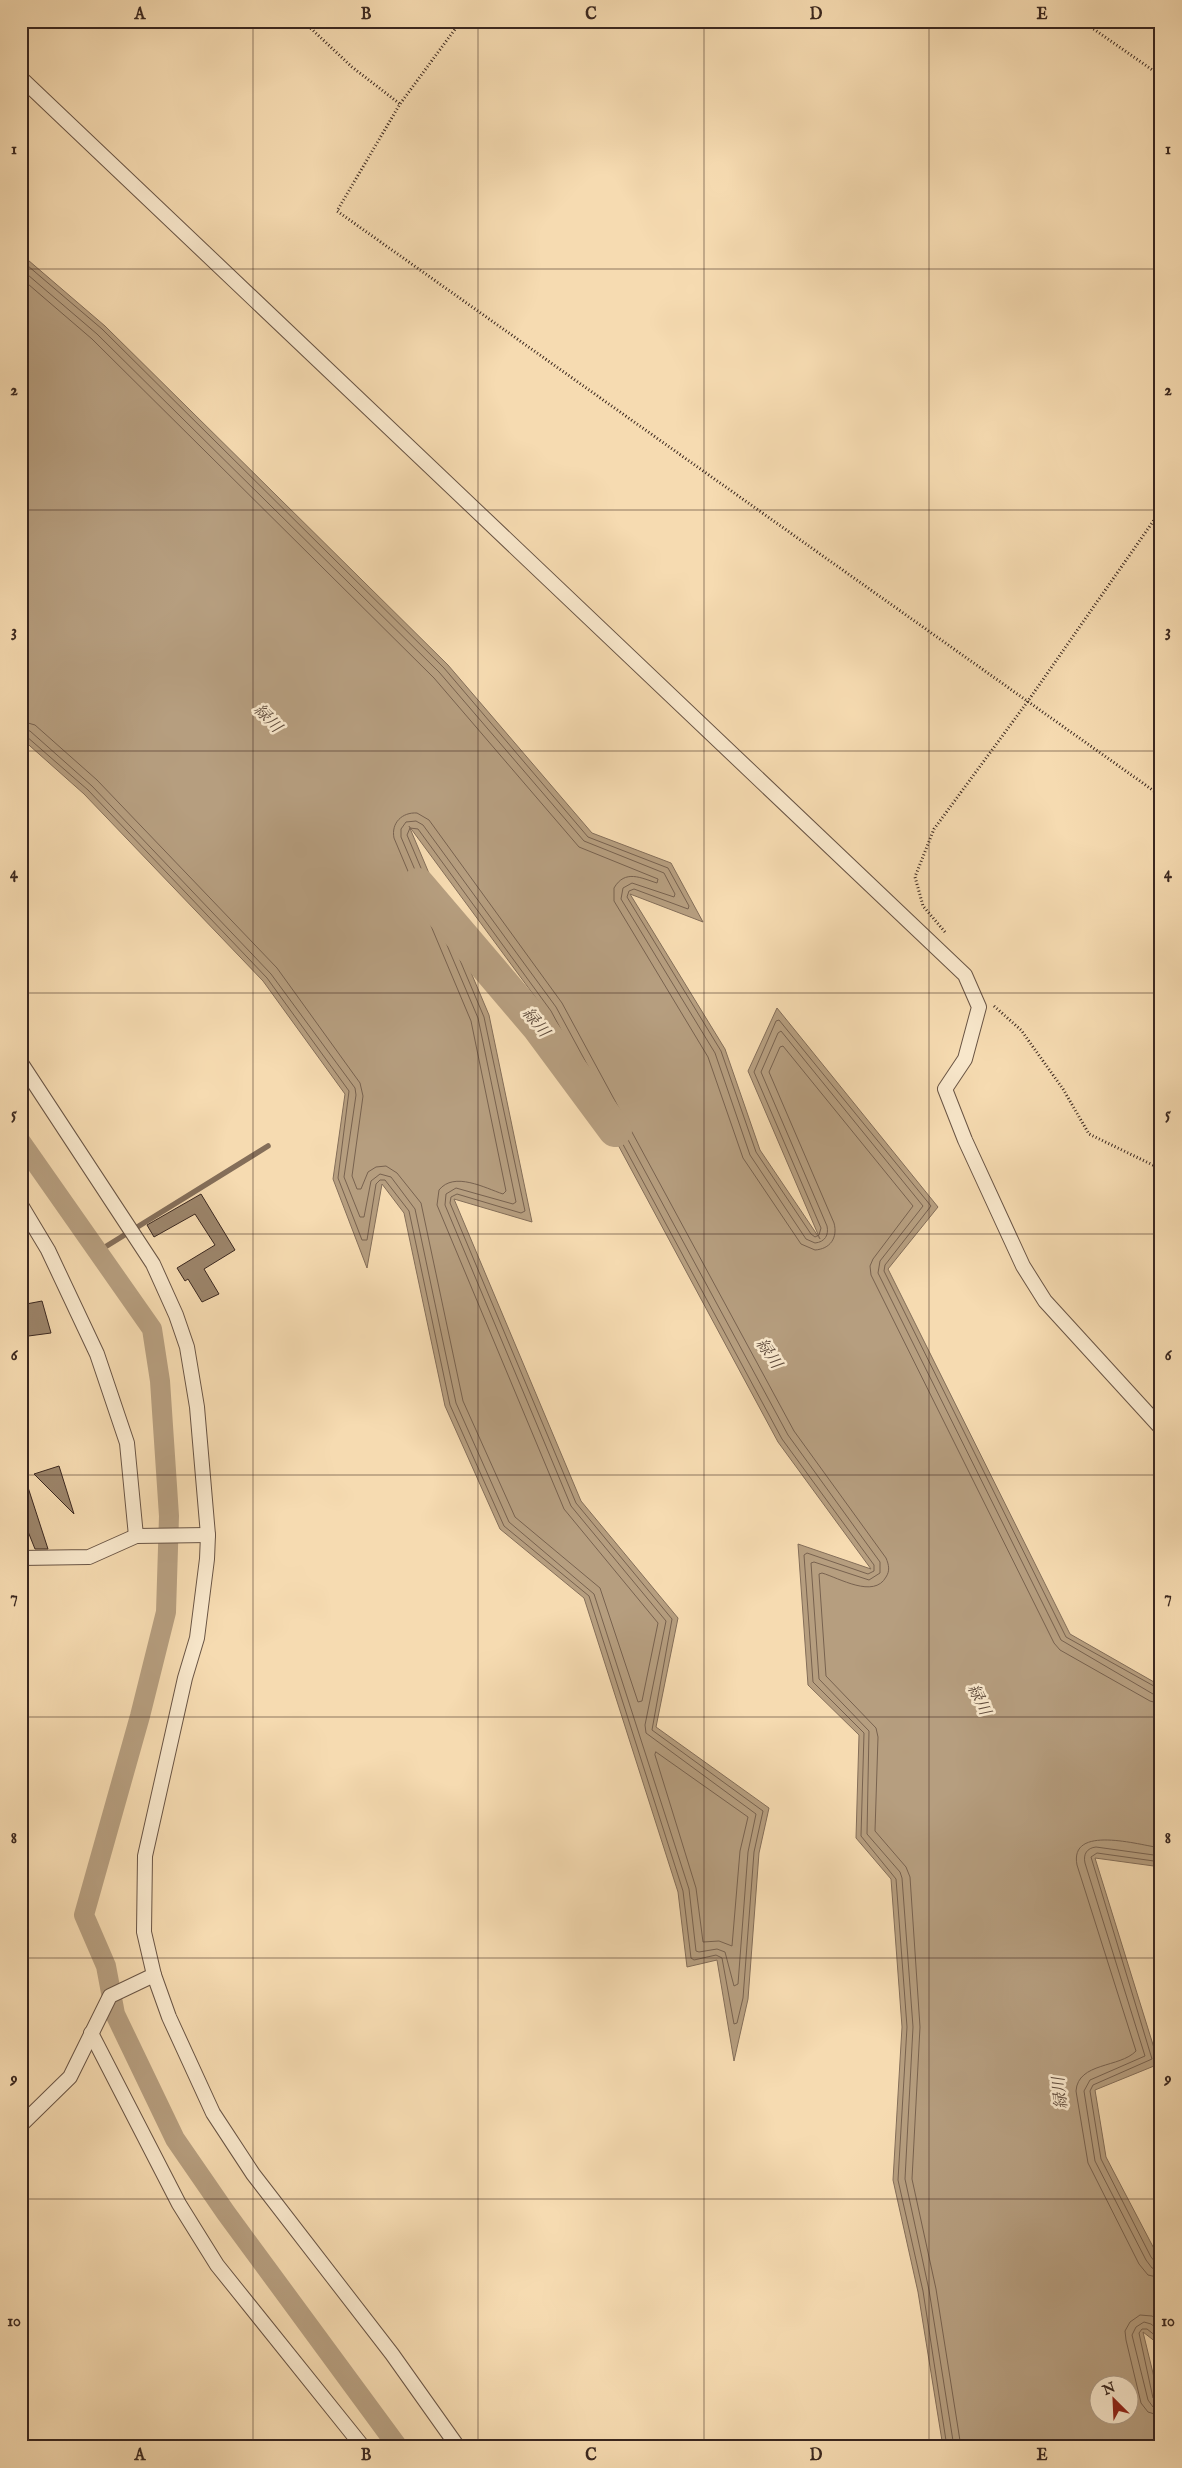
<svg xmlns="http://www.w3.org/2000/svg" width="1182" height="2468" viewBox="0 0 1182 2468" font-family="'IM FELL English','Noto Serif JP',serif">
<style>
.water{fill:#b69e7f;stroke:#846e59;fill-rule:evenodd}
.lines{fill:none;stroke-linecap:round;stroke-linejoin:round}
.shore{stroke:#78624f;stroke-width:1}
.stream{stroke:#846e59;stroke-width:5.5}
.canal{stroke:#b69e7f;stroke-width:20}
.river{stroke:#b69e7f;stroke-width:34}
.building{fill:#9c856b;stroke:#3a271f}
.minor-casing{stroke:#695444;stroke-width:16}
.path{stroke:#3a271f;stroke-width:3;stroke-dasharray:1 2.5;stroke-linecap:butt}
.minor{stroke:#f9e8cc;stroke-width:14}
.grid{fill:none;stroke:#3a271f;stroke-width:1;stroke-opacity:0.55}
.labels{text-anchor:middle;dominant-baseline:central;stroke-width:5;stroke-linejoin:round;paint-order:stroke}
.water-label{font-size:16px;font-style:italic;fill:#5f4b3c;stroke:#f9e8cc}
.neatline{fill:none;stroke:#3a271f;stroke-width:2}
.grid-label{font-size:16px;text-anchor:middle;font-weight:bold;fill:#3a271f}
</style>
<rect width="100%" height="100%" fill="#f6dbb1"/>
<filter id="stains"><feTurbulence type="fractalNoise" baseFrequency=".004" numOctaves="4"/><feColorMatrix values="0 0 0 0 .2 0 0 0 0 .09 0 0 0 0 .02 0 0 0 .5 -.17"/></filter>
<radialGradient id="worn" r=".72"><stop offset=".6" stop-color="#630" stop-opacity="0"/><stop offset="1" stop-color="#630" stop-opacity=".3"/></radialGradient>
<path class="water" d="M21,254L105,326L448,665L592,833L671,863L703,922L630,894L725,1049L760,1150L820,1239L748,1071L777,1008L938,1207L888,1269L1070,1634L1161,1686V1867L1095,1858L1159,2064L1095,2090L1106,2157L1161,2262V2346L1143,2332L1161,2406V2447H943L918,2292L893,2180L902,2027L891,1879L856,1838L859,1735L808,1685L798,1544L871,1569L778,1442L547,1013L409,826L489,1015L532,1222L454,1199L581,1501L678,1618L656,1727L769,1808L759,1853L748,1999L734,2061L717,1960L687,1967L678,1892L584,1598L500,1529L445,1406L404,1213L382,1184L367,1268L333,1179L345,1094L263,981L84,794L21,738ZM1100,2386H1130V2416H1100Z"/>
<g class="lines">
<g class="shore">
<polyline points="21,260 102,329 444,668 588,837 668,868 689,906 688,909 634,889 629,891 627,897 721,1051 756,1152 811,1234 815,1237 819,1235 821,1228 754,1072 776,1021 779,1020 931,1206 885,1265 884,1271 1066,1637 1161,1690"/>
<path d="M21,269L97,334L439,672L584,841L664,873L675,894L674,897L632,883L623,888L621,899L715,1053L750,1155L806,1239L815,1243C825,1242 829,1235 827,1226L761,1072L778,1033L781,1031L923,1206L880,1261L878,1273L1061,1640L1153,1694L1161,1696"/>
<path d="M21,278L92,339L434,678L579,847L658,879L657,883C641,878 625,869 614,888V901L708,1057L743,1158L801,1244L815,1250C830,1249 838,1238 834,1223L769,1072L780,1047L783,1046L913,1206L873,1259L870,1266L871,1275L1054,1643L1060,1650L1150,1701L1161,1704"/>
<path d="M21,721L35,725L97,780L277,968L360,1083L363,1096L352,1176L357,1189H361L368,1172L376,1167L386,1166L397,1173L421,1203L463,1401L515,1517L600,1588L638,1702L642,1701L658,1623L564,1509L437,1205L439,1190C454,1171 485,1188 503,1194L506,1191L471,1021L394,838C391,823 402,812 417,813L429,820L562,1003L794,1431L886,1558C889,1565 890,1571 886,1577C874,1599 839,1578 822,1573L819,1574L826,1676L876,1728L878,1737L875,1831L906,1867L910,1877L920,2027L912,2179L936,2289L961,2447"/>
<polyline points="21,729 30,731 92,786 271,974 355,1088 356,1095 344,1177 360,1217 364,1217 371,1181 380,1174 391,1177 415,1209 456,1403 509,1522 594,1594 689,1889 696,1951 699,1952 717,1949 725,1952 734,1986 738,1984 748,1852 756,1814 646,1733 645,1725 666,1621 571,1506 445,1205 446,1194 456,1188 513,1204 516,1202 478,1018 401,837 401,829 406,822 416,821 423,825 556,1007 788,1435 880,1562 880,1573 869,1580 814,1562 811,1563 819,1679 869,1731 867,1834 900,1872 902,1878 913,2027 905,2179 929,2290 954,2447"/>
<polyline points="21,735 26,736 88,790 267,978 349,1091 338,1178 362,1240 367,1240 376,1184 380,1180 385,1180 409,1211 450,1405 504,1526 589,1596 683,1891 691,1958 694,1960 716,1955 722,1958 734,2024 737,2023 743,1998 754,1852 763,1811 652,1730 672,1619 576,1503 450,1203 451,1197 457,1194 521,1213 525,1211 484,1017 407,835 410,828 418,829 551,1011 782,1439 874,1565 874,1571 868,1574 807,1553 804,1555 813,1682 864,1733 861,1836 896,1879 907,2027 898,2180 923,2291 947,2447"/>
<polygon points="656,1752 748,1817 740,1851 732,1946 719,1941 703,1942 696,1888 655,1755"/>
<path d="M1161,1848C1139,1845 1069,1824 1077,1865L1136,2051C1120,2068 1078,2062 1076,2091L1088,2163L1139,2264L1148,2275L1161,2278"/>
<path d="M1161,1856L1096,1847C1087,1848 1083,1854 1085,1863L1145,2056L1090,2080L1084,2091L1095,2161L1146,2260L1152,2268L1161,2271"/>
<polyline points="1161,1862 1097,1853 1091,1857 1152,2059 1093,2085 1090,2091 1101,2159 1151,2257 1156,2263 1161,2264"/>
<polyline points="1161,2322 1152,2316 1140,2315 1130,2322 1125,2331 1126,2340 1141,2403 1148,2412 1161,2416"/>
<polyline points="1161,2332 1151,2324 1144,2322 1136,2327 1132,2335 1148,2400 1153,2407 1161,2408"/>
<polyline points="1161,2340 1147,2329 1142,2329 1139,2333 1153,2398 1161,2402"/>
</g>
<polyline class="stream" points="97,1252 268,1146"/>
<polyline class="canal" points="21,1142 152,1329 160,1381 169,1516 166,1612 140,1716 84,1915 106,1966 115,2014 175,2139 226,2213 398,2447"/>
<polyline class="river" points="418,885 538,1026 615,1130"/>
</g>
<g class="building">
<polygon points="201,1194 235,1250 204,1269 219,1294 202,1302 188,1279 185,1281 177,1268 215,1245 195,1214 154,1237 147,1225"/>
<polygon points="42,1301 51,1333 21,1337 21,1305"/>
<polygon points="59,1466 74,1514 34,1474"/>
<polygon points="21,1475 24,1475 48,1549 35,1549 21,1514"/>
</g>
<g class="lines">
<g class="minor-casing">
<g id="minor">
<polyline points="21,78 965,975 979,1007 965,1059 945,1089 965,1140 1023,1266 1045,1301 1161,1428"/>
<polyline points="21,1063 153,1264 176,1315 187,1347 197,1407 208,1535 207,1559 197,1638 185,1678 145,1856 144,1932 154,1975 169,2017 213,2113 253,2174 392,2354 458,2447"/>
<polyline points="21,1205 48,1250 97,1354 127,1443 136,1536"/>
<polyline points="21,1558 89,1557 136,1536 208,1535"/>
<polyline points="91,2033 179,2204 217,2265 363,2447"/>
<polyline points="21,2125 70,2077 110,1996 154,1975"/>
</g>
</g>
<g class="path">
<polyline points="303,21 352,67 400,104"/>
<polyline points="461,21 400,104 337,211 1161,796"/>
<polyline points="1082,21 1161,76"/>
<polyline points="945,932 923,906 915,877 934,829 1028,701 1161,510"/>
<polyline points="994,1006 1021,1030 1063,1089 1089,1134 1161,1169"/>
</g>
<use href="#minor" class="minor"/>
</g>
<path class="grid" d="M253,21V2447M478,21V2447M704,21V2447M929,21V2447M21,269H1161M21,510H1161M21,751H1161M21,993H1161M21,1234H1161M21,1475H1161M21,1717H1161M21,1958H1161M21,2199H1161"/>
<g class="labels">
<g class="water-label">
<text transform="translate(267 719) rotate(46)">緑川</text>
<text transform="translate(535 1023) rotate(51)">緑川</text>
<text transform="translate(768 1354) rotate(56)">緑川</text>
<text transform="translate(978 1700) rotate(64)">緑川</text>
<text transform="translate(1061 2093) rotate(-96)">緑川</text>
</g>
</g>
<rect width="1182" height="2468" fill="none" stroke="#f6dbb1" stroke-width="55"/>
<g transform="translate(1114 2400) rotate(336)"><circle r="24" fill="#f9e8cc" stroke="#ad9b87"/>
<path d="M0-4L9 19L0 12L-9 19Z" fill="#8f2418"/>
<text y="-8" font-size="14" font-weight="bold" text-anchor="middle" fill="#3a271f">N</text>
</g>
<rect x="28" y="28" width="1126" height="2412" class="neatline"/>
<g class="grid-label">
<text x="140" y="19">A</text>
<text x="366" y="19">B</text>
<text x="591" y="19">C</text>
<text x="816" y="19">D</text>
<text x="1042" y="19">E</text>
<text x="14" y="154">1</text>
<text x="1168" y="154">1</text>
<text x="14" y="395">2</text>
<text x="1168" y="395">2</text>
<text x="14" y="636">3</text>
<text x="1168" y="636">3</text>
<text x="14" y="878">4</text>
<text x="1168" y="878">4</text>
<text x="14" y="1119">5</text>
<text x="1168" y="1119">5</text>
<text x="14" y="1360">6</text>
<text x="1168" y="1360">6</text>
<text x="14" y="1602">7</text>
<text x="1168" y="1602">7</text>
<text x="14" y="1843">8</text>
<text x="1168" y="1843">8</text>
<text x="14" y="2084">9</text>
<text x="1168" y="2084">9</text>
<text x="14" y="2326">10</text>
<text x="1168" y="2326">10</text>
<text x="140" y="2460">A</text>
<text x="366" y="2460">B</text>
<text x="591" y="2460">C</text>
<text x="816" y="2460">D</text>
<text x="1042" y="2460">E</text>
</g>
<rect width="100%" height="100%" filter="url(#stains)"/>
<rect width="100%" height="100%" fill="url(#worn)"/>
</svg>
